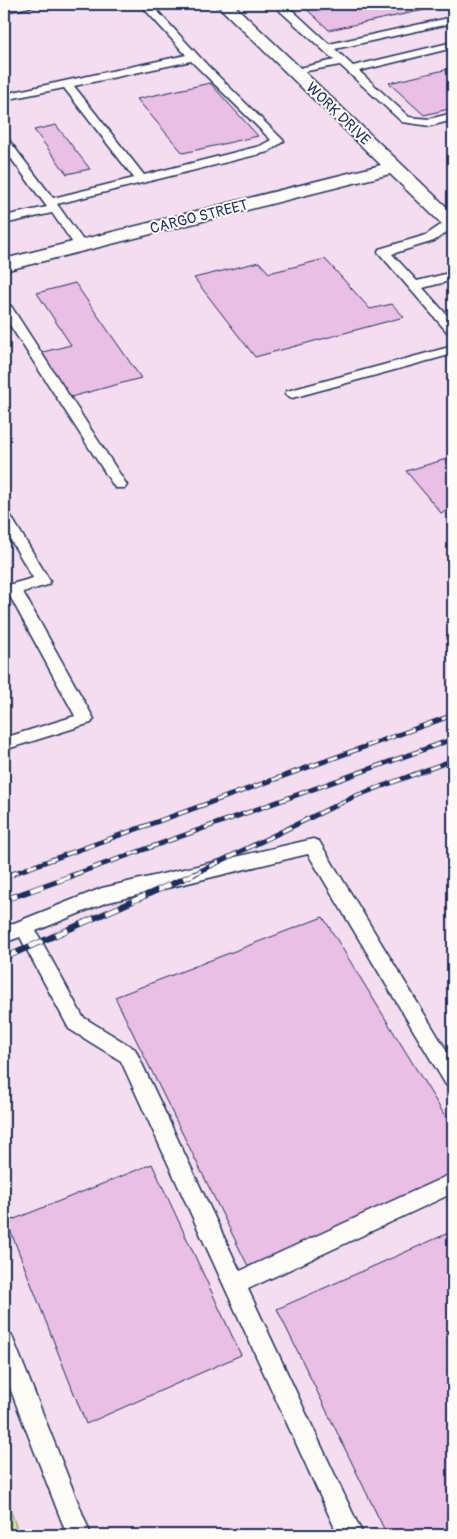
<svg xmlns="http://www.w3.org/2000/svg" width="457" height="1539" viewBox="0 0 457 1539" font-family="Pangolin,sans-serif">
<style>
.built{fill:#f3ddee}
.green{fill:#cde297;stroke:#74887a}
.building{fill:#e9bfe5;stroke:#1b2f5e}
.lines{fill:none;stroke-linecap:round;stroke-linejoin:round}
.lane-casing{stroke:#1b2f5e;stroke-width:3}
.street-casing{stroke:#1b2f5e;stroke-width:3}
.lane{fill:#fdfcf7;fill-rule:evenodd}
.street{fill:#fdfcf7;fill-rule:evenodd}
.rail-far1-casing{stroke:#1b2f5e;stroke-width:5}
.rail-casing{stroke:#1b2f5e;stroke-width:6}
.rail-far1{stroke:#fdfcf7;stroke-width:3;stroke-dasharray:10;stroke-linecap:butt}
.rail{stroke:#fdfcf7;stroke-width:4.5;stroke-dasharray:14;stroke-linecap:butt}
.labels{text-anchor:middle;dominant-baseline:central;stroke-width:4;stroke-linejoin:round;paint-order:stroke}
.far-street-label{font-size:15px;fill:#1b2f5e;stroke:#fdfcf7}
</style>
<rect width="100%" height="100%" fill="#f7eaf2"/>
<filter id="ink" filterUnits="userSpaceOnUse"><feTurbulence type="fractalNoise" baseFrequency=".02" numOctaves="2"/><feDisplacementMap in="SourceGraphic" scale="10" xChannelSelector="R" yChannelSelector="G"/><feConvolveMatrix kernelMatrix="1 2 1 2 8 2 1 2 1" color-interpolation-filters="sRGB"/></filter>
<g filter="url(#ink)">
<polygon class="built" points="4,4 453,4 453,1535 19,1535 4,1491"/>
<polygon class="green" points="4,1491 19,1535 4,1535"/>
<g class="building">
<polygon points="301,4 453,4 329,30"/>
<polygon points="453,68 453,108 424,115 389,83"/>
<polygon points="210,83 258,136 183,153 137,99"/>
<polygon points="56,125 90,169 67,174 34,130"/>
<polygon points="325,259 370,309 392,304 404,317 255,357 194,278 259,262 269,273"/>
<polygon points="75,283 141,378 67,398 39,353 71,345 37,293"/>
<polygon points="453,457 453,509 441,513 406,471"/>
<polygon points="323,917 453,1129 453,1177 249,1268 115,997"/>
<polygon points="152,1164 241,1355 86,1424 7,1222"/>
<polygon points="453,1231 453,1535 387,1535 277,1309"/>
</g>
<g class="lines">
<g class="lane-casing">
<g id="lane">
<polygon points="15,4 36,4 35,6 4,12 4,6"/>
<path d="M140,4H151L208,66L284,141L268,152L57,204L87,246L85,249H77L52,213L4,224V216L47,207L4,149V138L8,139L53,198L134,178L64,88L4,100V94L186,55ZM191,61L271,140L260,146L144,175L74,86Z"/>
<polygon points="282,4 292,4 290,8 329,44 453,17 453,23 335,49 353,66 453,42 453,48 359,71 409,117 429,119 453,113 453,120 430,126 402,122 340,65 291,74 291,70 334,60 280,11 279,9"/>
<polygon points="448,220 453,220 453,228 434,241 392,254 417,281 453,272 453,280 423,288 453,322 453,334 448,333 378,252 379,249 426,235"/>
<polygon points="4,302 11,306 125,482 127,485 125,488 115,488 4,316"/>
<polygon points="453,346 453,354 292,398 285,394 287,391"/>
<polygon points="4,512 9,513 50,581 48,585 23,592 94,719 91,723 4,750 4,738 75,716 6,589 8,585 33,578 4,529"/>
<polygon points="313,839 319,841 453,1061 453,1088 446,1085 308,854 105,903 36,931 83,1017 135,1049 240,1271 453,1173 453,1193 248,1289 363,1535 338,1535 121,1061 69,1029 20,937 4,943 4,927 102,888"/>
<polygon points="4,1333 12,1336 91,1535 67,1535 4,1373"/>
</g>
</g>
<g class="street-casing">
<polygon id="street" points="216,4 233,4 453,213 453,230 446,228 390,174 4,271 4,259 381,165"/>
</g>
<use href="#lane" class="lane"/>
<use href="#street" class="street"/>
<g class="rail-far1-casing">
<g id="rail-far1">
<polyline points="9,875 453,715"/>
<polyline points="73,875 453,739"/>
<polyline points="192,875 353,797 453,760"/>
</g>
</g>
<g class="rail-casing">
<g id="rail">
<polyline points="4,877 13,874"/>
<polyline points="4,900 77,874"/>
<polyline points="4,958 194,874"/>
</g>
</g>
<use href="#rail-far1" class="rail-far1"/>
<use href="#rail" class="rail"/>
</g>
</g>
<g class="labels">
<g class="far-street-label">
<text transform="translate(338 114) rotate(44)">WORK DRIVE</text>
<text transform="translate(199 217) rotate(-14)">CARGO STREET</text>
</g>
</g>
<rect width="457" height="1539" fill="none" stroke="#fdfcf7" stroke-width="20"/>
<rect x="10" y="10" width="437" height="1519" fill="none" stroke="#1b2f5e" stroke-width="2" filter="url(#ink)"/>
</svg>
